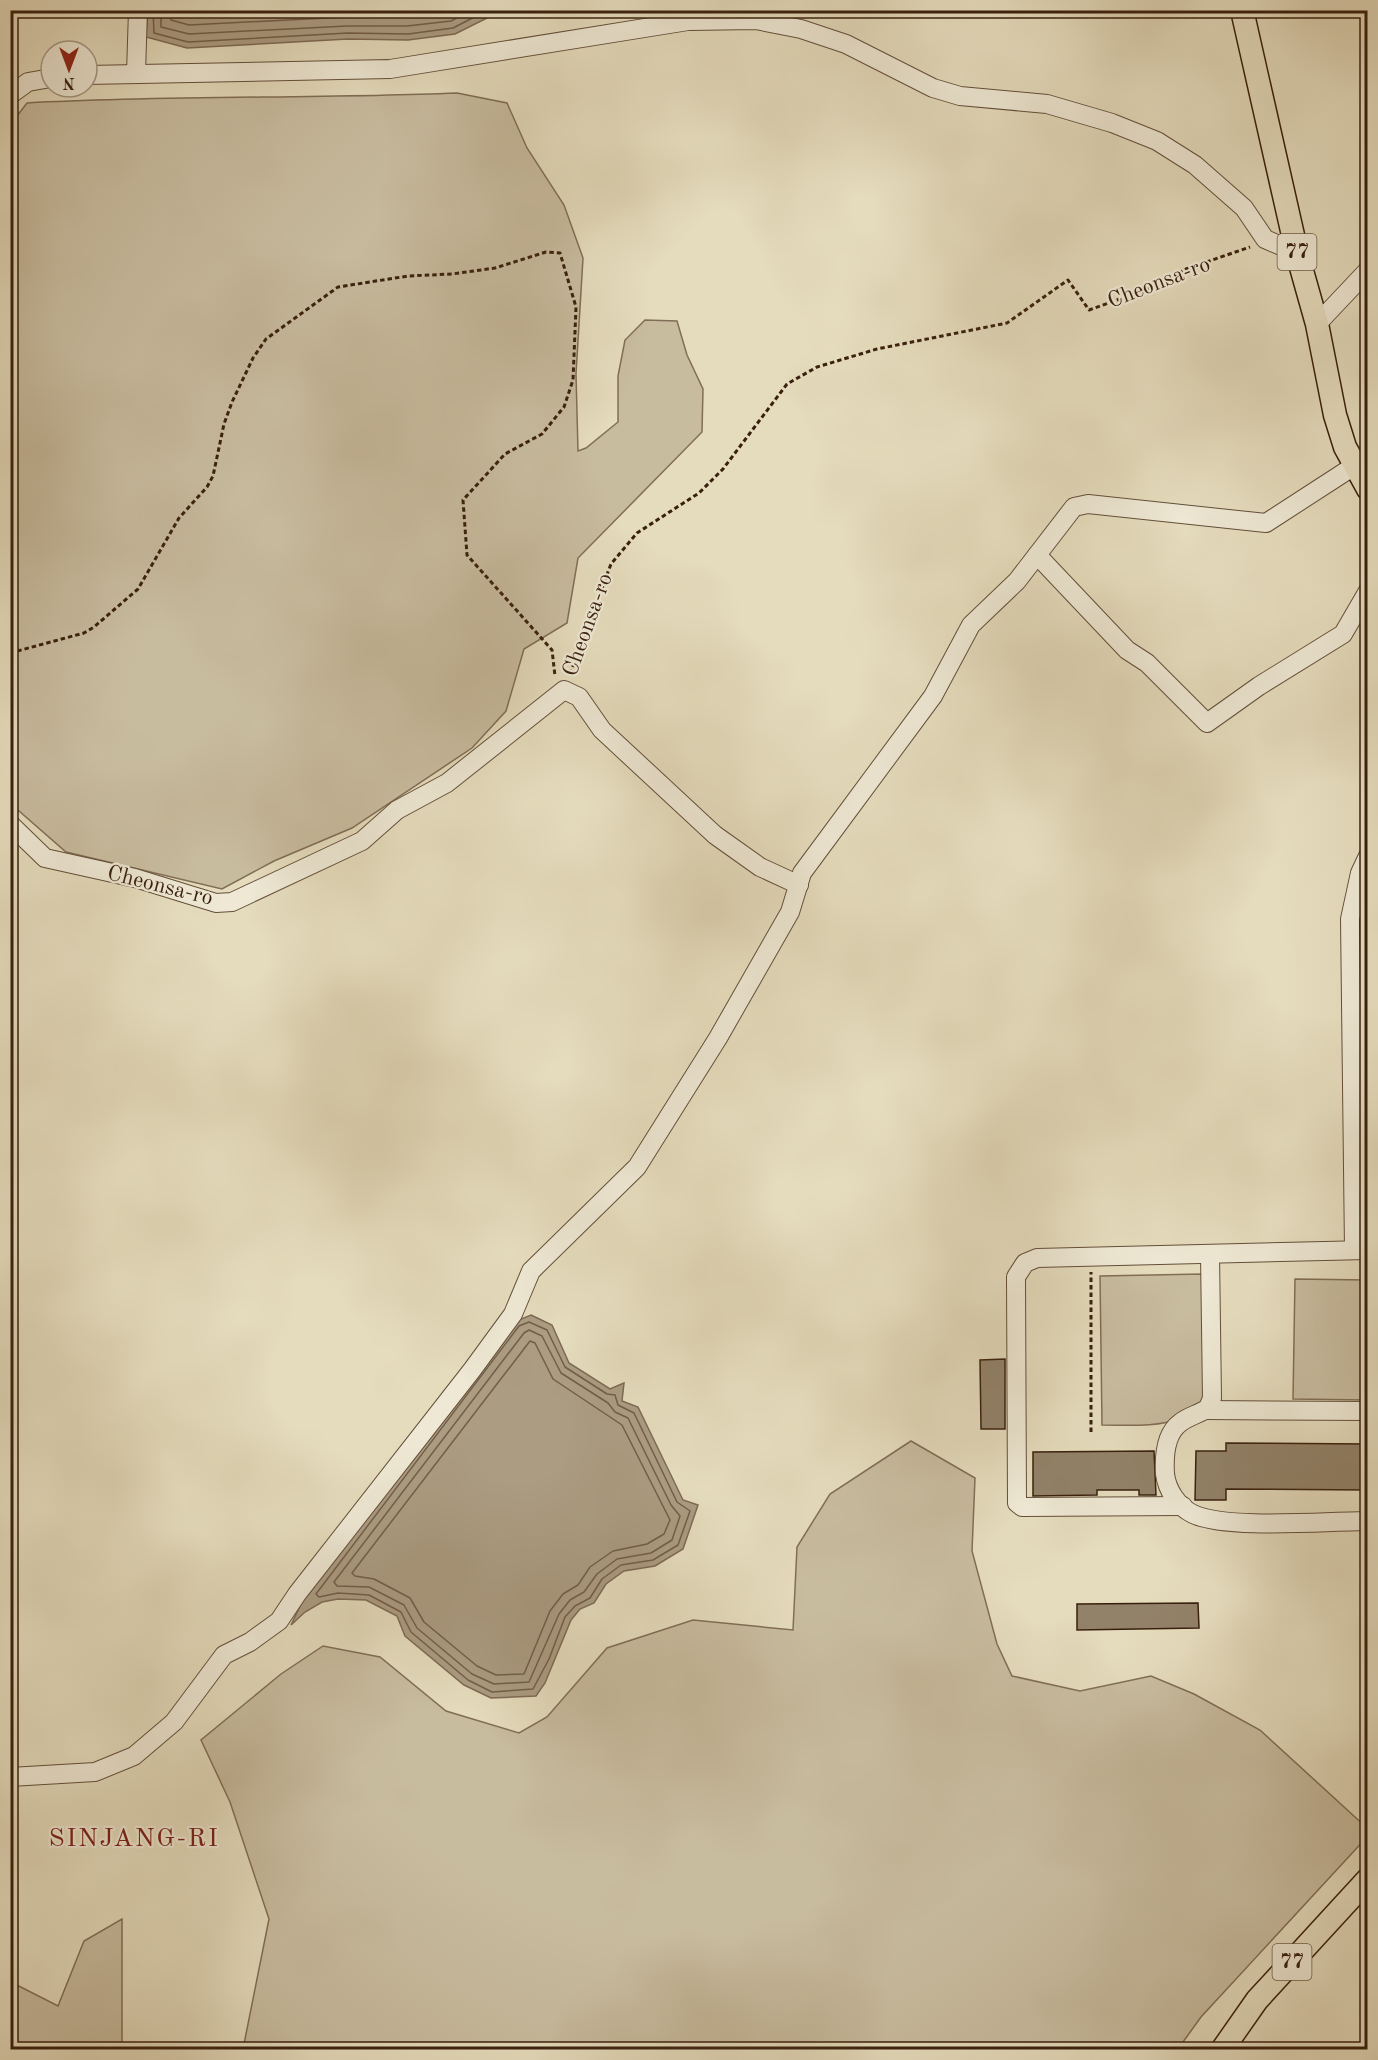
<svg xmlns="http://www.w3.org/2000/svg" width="1378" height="2060" viewBox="0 0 1378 2060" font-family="'Old Standard TT',serif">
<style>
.green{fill:#c8bc9f;stroke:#806e56;stroke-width:1.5}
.water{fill:#ab9c82;stroke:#7d6a54;stroke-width:1.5}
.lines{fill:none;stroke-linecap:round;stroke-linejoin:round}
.shore{stroke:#725e48;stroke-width:1.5}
.building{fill:#928269;stroke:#39200e;stroke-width:1.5}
.minor-casing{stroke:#644f3a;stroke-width:20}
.major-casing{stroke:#39200e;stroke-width:25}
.path{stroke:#39200e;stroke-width:3;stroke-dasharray:4.5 3;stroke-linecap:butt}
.minor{stroke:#eee8d4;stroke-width:18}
.major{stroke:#e5dcbd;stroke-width:22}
.labels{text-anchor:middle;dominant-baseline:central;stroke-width:4.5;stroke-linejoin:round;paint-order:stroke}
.shield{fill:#eee8d4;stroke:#6f5c49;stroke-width:1.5}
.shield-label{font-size:21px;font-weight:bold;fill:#39200e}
.street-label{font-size:22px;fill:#39200e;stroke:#eee8d4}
.quarter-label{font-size:26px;letter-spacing:1.5px;fill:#7a1f14;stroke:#eee8d4}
</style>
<rect width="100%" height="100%" fill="#e5dcbd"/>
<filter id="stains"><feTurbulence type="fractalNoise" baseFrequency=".00333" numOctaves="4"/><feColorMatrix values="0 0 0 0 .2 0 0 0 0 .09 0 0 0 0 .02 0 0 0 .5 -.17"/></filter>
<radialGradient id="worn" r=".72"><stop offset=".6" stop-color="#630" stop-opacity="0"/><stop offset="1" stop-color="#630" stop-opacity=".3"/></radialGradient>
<g class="green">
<path d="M457,93L507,103L527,148L564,205L583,258L576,374L578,451L586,448L618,422V376L625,340L645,320L677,321L687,355L703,389L702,432L578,558L567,623L524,649L506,711L472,748L352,828L274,861L222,889L66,852L11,804L10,125L27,103C171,95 314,99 457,93Z"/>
<path d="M1202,1274L1204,1399C1181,1431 1137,1425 1102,1425L1100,1276Z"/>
<polygon points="1295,1279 1367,1280 1367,1400 1293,1399"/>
<polygon points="911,1441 975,1478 972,1551 997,1644 1012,1676 1080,1691 1151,1676 1194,1694 1260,1730 1367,1828 1367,1837 1201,2017 1178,2049 243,2049 269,1919 230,1802 201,1740 281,1674 323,1646 380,1657 446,1711 519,1733 547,1717 607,1648 693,1620 793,1630 797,1547 830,1494"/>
<polygon points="122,1919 122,2049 11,2049 11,1982 58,2006 84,1941"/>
</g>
<g class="water">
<polygon points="148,11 148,10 524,11 501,11 455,34 408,40 348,39 187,48 146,37"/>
<polygon points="531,1315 552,1325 569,1363 610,1389 624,1383 622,1401 638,1407 683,1500 698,1505 683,1549 655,1566 624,1571 606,1584 594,1603 580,1609 571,1620 545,1683 536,1696 491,1698 464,1685 405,1636 397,1616 366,1600 338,1599 322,1602 305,1612 291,1625 303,1600 516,1321"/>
</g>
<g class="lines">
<g class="shore">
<polyline points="153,10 154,33 188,42 348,33 408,34 453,28 488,10"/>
<polyline points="161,10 161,27 189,34 347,26 407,26 451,21 471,10"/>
<polyline points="170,10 171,20 189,25 347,17 407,17 451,10"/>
<polygon points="529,1322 547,1330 565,1367 607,1394 615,1395 618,1405 634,1413 677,1502 690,1511 678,1545 653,1560 621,1565 602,1579 590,1598 575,1606 565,1617 549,1659 533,1689 492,1692 468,1680 411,1632 401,1612 369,1595 338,1593 319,1597 316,1594 519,1326"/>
<polygon points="529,1330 542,1336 561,1373 608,1403 615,1412 628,1418 671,1505 680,1516 672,1540 651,1553 617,1559 597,1574 584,1592 570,1600 559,1614 529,1682 494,1684 472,1674 417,1628 404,1605 369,1587 337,1586 334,1582 524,1333"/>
<polygon points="530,1341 535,1343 553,1379 622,1425 670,1520 664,1534 647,1544 613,1551 590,1567 578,1585 563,1594 550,1611 524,1674 496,1675 477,1666 424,1622 410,1598 374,1579 355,1576 352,1573"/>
</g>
</g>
<g class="building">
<polygon points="1005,1359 1005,1429 981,1429 980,1360"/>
<polygon points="1226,1443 1368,1444 1368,1490 1226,1489 1226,1500 1195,1500 1196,1451 1226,1451"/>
<polygon points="1154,1451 1156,1495 1139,1495 1139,1490 1097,1490 1097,1495 1033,1496 1033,1452"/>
<polygon points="1198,1603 1199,1628 1077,1630 1077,1604"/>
</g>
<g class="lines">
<g class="minor-casing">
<g id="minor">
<polyline points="136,73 138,10"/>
<polyline points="87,75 390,69 688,21 756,20 801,29 846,44 933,88 960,96 1047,104 1112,123 1157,141 1195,165 1244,208 1265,239 1297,253"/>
<polyline points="10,95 28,82 51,78"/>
<polyline points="1317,324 1368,270"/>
<polyline points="1037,555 1127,650 1147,663 1207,723 1259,686 1343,634 1368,591"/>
<polyline points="10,824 45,858 135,878 216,903 232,902 362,841 397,810 447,783 564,690 579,697 602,730 715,835 760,867 799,885"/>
<polyline points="1354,1250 1350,919 1360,873 1368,856"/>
<path d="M1210,1254L1212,1398L1208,1408C1200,1414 1188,1416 1180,1423C1165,1434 1164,1457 1165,1474C1167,1490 1178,1507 1193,1514C1227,1530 1327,1521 1368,1521"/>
<polyline points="1205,1410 1368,1411"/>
<polyline points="1183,1506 1022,1507 1017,1503 1016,1277 1025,1263 1037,1258 1368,1250"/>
<polyline points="10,1777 95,1772 134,1756 174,1722 224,1655 250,1642 279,1621 297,1594 472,1370 513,1314 531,1271 637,1167 718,1038 790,912 802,873 933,696 971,625 1017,581 1074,507 1088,504 1266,523 1354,466"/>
</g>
</g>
<g class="major-casing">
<g id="major">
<polyline points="1242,10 1297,253 1317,324 1335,415 1345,447 1368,489"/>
<polyline points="1222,2050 1257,2000 1368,1879"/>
</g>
</g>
<g class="path">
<polyline points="10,653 84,633 94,627 138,589 179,518 207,487 213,476 224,424 232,402 253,358 266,339 338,287 408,276 452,274 495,268 546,252 560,253 576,307 573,380 564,407 542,434 505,454 463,500 467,555 552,650 555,676"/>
<polyline points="570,674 611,564 637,533 699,493 723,469 787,384 817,367 877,349 1007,323 1068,280 1089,310 1156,286 1186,269 1250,247"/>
<polyline points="1091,1432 1091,1272"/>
</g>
<use href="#minor" class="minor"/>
<use href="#major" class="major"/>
</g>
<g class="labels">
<g class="shield">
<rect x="1277.5" y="234" width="39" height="36" rx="4.5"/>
<rect x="1272.5" y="1944" width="39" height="36" rx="4.5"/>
</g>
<g class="shield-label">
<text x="1297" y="252">77</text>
<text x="1292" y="1962">77</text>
</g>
<g class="street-label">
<text transform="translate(1159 283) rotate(-21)">Cheonsa-ro</text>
<text transform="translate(588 625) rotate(-70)">Cheonsa-ro</text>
<text transform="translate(160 886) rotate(14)">Cheonsa-ro</text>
</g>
<g class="quarter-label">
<text x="134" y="1839">SINJANG-RI</text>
</g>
</g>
<rect width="1378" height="2060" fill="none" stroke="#e5dcbd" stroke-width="36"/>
<rect x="12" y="12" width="1354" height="2036" fill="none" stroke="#39200e" stroke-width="3"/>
<rect x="18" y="18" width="1342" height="2024" fill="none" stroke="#39200e" stroke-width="1.5"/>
<g transform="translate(69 69) rotate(180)"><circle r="28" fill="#eee8d4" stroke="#a69885" stroke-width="1.5"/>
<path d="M0-4.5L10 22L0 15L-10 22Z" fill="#8f2418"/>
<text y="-9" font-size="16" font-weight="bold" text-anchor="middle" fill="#39200e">N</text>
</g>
<rect width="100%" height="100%" filter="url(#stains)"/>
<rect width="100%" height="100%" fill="url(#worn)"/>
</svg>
